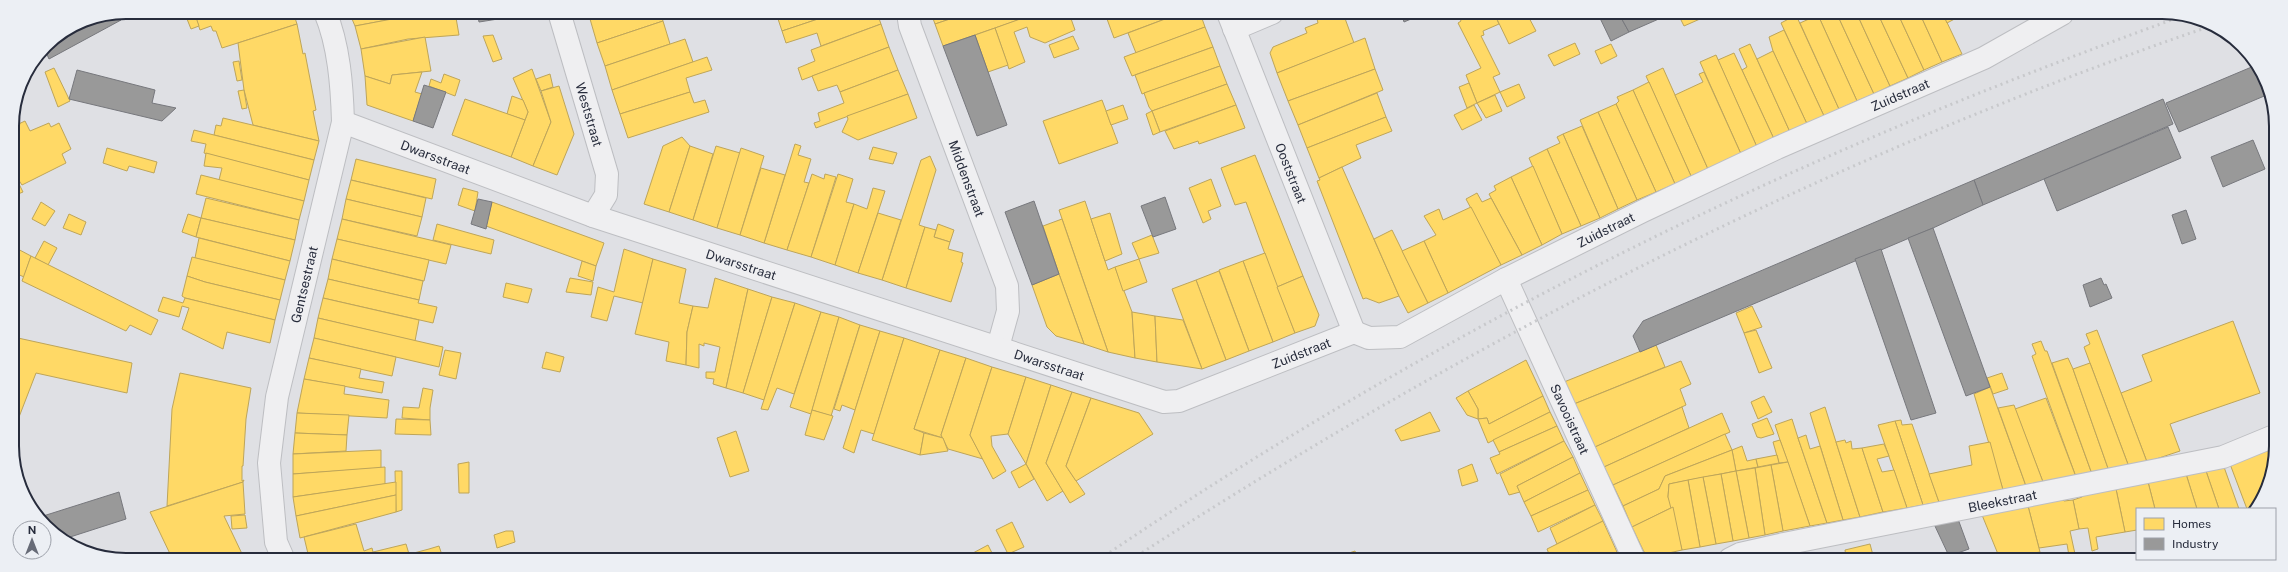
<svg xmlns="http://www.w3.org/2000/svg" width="2288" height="572" viewBox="0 0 2288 572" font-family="'Public Sans',sans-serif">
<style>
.homes{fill:#ffd966;stroke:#bea559}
.industry{fill:#999;stroke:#77787d}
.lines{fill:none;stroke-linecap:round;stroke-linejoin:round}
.minor-casing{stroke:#bdbec2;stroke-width:24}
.minor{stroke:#efeff1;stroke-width:22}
.rail{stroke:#c8c9cc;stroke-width:3;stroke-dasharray:2 4;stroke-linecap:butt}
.labels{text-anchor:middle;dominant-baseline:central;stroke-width:4;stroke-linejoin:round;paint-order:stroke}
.street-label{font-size:13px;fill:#272c3c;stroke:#eceff4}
.rim{fill:none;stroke:#272c3c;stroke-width:2}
</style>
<rect width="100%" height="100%" fill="#dfe0e4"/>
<g class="homes">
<polygon points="194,12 230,14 293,12 297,24 222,48 216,31 213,31 211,26 200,30"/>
<polygon points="194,12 199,26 191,29 185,14"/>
<polygon points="349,12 424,12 425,13 355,26"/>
<polygon points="455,12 459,35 408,39 361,49 355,26 429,12"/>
<polygon points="588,13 609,13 590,19"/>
<polygon points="609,13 660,13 663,21 597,43 590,19"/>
<polygon points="776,13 836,13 782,31"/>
<polygon points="836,13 877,13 881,24 821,46 817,33 786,43 782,31"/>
<polygon points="931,13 968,13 935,24"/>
<polygon points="968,13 1022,13 1024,18 943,46 935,24"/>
<polygon points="1037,13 1069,13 1075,30 1045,43 1030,37 1027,27 1014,32 1025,62 1009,69 995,28"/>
<polygon points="1105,13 1122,13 1107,19"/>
<polygon points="1122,13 1181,13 1114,38 1107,19"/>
<polygon points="1181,13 1200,13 1205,27 1136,53 1128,33"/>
<polygon points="1331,13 1343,13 1354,43 1277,73 1270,53 1273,47 1307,33 1305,28 1318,23 1317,19"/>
<polygon points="1458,13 1494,13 1499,24 1483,31 1484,35 1481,36 1500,74 1493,77 1500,92 1477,103 1466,75 1481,68 1458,23 1461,21"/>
<polygon points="1494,13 1527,14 1536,31 1509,44"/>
<polygon points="1678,14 1697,14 1700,19 1684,26"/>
<polygon points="1821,14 1837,14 1874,94 1857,101 1818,15"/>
<polygon points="1837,14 1857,14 1890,86 1874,94"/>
<polygon points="1857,14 1878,14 1908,78 1890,86"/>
<polygon points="1878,14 1898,14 1924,70 1908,78"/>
<polygon points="1898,14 1920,14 1942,62 1924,70"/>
<polygon points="1920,14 1943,14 1962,54 1942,62"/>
<polygon points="1943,14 1964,14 1947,23"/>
<polygon points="1796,15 1839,109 1824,116 1781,23"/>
<polygon points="1818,15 1857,101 1839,109 1800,23"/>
<polygon points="663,21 670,44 605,66 597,43"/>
<polygon points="297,24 303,54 305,53 316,110 313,111 319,141 253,125 244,90 238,43"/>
<polygon points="881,24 889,47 802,80 798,68 815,61 811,50"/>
<polygon points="1205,27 1213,47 1132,76 1124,57"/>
<polygon points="995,28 1008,65 988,72 975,35"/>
<polygon points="1784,30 1824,116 1807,124 1773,51 1769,37"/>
<polygon points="493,35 502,59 493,62 483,36"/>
<polygon points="1073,36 1079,49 1054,58 1049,45"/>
<polygon points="425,37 431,71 392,75 390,84 365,76 361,49"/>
<polygon points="1365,38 1375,69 1288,101 1277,73"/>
<polygon points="685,39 693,62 612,90 605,66"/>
<polygon points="1575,43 1580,54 1554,66 1548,55"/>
<polygon points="1611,44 1617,56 1601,64 1595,51"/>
<polygon points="1750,44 1790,132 1774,139 1742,70 1747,67 1739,49"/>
<polygon points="889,47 898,70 840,92 837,85 818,91 812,76"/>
<polygon points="1213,47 1220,66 1142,94 1135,75"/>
<polygon points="1773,51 1807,124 1790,132 1757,59"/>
<polygon points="1734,53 1774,139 1757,147 1718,60"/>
<polygon points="1716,55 1757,147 1741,154 1700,62"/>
<polygon points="707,57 712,70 686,78 690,92 620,114 612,90"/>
<polygon points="239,61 242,80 237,81 233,62"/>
<polygon points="1220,66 1227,84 1152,111 1149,107 1144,93"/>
<polygon points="54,68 70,101 58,107 45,72"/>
<polygon points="1663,68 1708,169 1691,176 1646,76"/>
<polygon points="532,69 551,122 533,166 511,157 528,112 513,78"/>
<polygon points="1375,69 1383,90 1298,125 1288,101"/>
<polygon points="898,70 908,94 816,128 814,123 820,121 818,113 844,103 840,92"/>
<polygon points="422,72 415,92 422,94 413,121 367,105 365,76 390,84 392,75"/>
<polygon points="1704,72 1741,154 1708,169 1675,95 1703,82 1699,74"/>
<polygon points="444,74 460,80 455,96 429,86 431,79 441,83"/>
<polygon points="550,74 553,87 541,91 536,79"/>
<polygon points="1649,82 1691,176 1675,184 1633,90"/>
<polygon points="1469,83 1477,103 1467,108 1459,87"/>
<polygon points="1227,84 1236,105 1160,132 1152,111"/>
<polygon points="1519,84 1525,98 1507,107 1500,92"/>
<polygon points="559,86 574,134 557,175 533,166 551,122 541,91"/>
<polygon points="244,90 247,108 242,109 238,91"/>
<polygon points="1633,90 1675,184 1656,192 1616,104 1619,101 1617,97"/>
<polygon points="690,92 694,103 705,100 709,112 628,138 620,114"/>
<polygon points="1377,93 1386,117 1307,148 1298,125"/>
<polygon points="908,94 917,118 858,140 842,132 848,119 847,116"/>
<polygon points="1495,95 1502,111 1486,118 1477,103"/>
<polygon points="512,96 523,100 528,112 525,120 507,114"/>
<polygon points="465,99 525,120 511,157 452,135"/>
<polygon points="1102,100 1118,143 1059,164 1043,121"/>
<polygon points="1616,104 1656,192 1637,200 1598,112"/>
<polygon points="1123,105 1128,119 1111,125 1106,111"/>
<polygon points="1236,105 1245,128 1199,144 1198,141 1174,149 1165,131"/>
<polygon points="1474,105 1482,120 1462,130 1454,115"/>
<polygon points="1152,111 1160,132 1153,135 1146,114"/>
<polygon points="1598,112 1637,200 1618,209 1580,120"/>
<polygon points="1386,117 1392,131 1356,145 1361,158 1319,178 1307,148"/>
<polygon points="223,118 319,141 314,160 214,135 216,125 221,126"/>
<polygon points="25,121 30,131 49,123 51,127 59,123 71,149 62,154 66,163 22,185 18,179 17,180 23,192 13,196 12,127"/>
<polygon points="1582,126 1618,209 1600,218 1563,134"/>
<polygon points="194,130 314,160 309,180 204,153 206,144 191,141"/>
<polygon points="1563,134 1600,218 1581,226 1547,149 1560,143 1557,137"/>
<polygon points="682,137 690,146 669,212 644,204 663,146"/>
<polygon points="795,144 801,146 798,155 811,159 804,182 809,183 787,250 764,243"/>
<polygon points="690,146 713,154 693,220 669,212"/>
<polygon points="716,146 740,153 717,228 693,220"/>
<polygon points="873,147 897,153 893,164 869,159"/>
<polygon points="107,148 157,162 154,173 129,166 127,171 103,163"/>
<polygon points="741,148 764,156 740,235 717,228"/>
<polygon points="1547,149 1581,226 1562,234 1529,158"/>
<polygon points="206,153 309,180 304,201 219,180 222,168 204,166"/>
<polygon points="1255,155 1303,276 1277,287 1246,202 1235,205 1221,168"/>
<polygon points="930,156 936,170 919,225 925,227 906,288 882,280 921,160"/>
<polygon points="356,159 436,179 432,199 351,180"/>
<polygon points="1533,166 1562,234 1542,245 1511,177"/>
<polygon points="1342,167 1399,296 1379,303 1366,298 1363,299 1317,181 1320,180 1319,178"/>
<polygon points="761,168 785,175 764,243 740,235"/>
<polygon points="812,174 824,179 825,174 836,177 811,257 787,250"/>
<polygon points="838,174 853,179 846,202 854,204 835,265 811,257"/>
<polygon points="201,175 304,201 299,220 196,194"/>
<polygon points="1511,177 1542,245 1522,255 1489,194 1496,190 1494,186"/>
<polygon points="1211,179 1221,206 1208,211 1211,219 1203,223 1189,188"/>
<polygon points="351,180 426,198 422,217 346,199"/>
<polygon points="463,188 478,192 475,211 458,205"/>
<polygon points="873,188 885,191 858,273 835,265 854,204 867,209"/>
<polygon points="1477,193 1482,202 1491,198 1522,255 1501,265 1466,199"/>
<polygon points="206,198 299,220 295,240 201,218"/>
<polygon points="346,199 422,217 417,236 342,219"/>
<polygon points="1085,201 1108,270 1115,267 1132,312 1135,358 1108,352 1059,210"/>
<polygon points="41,202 55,211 45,226 32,219"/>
<polygon points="492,202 604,243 596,266 486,226"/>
<polygon points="1471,207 1501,265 1448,293 1424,241 1436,235 1424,216 1439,209 1443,220"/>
<polygon points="878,213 901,220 882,280 858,273"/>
<polygon points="1110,213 1122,254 1105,261 1091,219"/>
<polygon points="69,214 86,222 81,235 63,228"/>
<polygon points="188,214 201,218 196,237 182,232"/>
<polygon points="201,218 295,240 290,261 196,237"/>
<polygon points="342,219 451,245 446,264 337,239"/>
<polygon points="1062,219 1083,280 1108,352 1084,344 1059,274 1043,226"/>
<polygon points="437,224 494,240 491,254 433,240"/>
<polygon points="938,224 954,230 950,242 934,237"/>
<polygon points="925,227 936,230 934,237 950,242 948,249 963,253 961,262 963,263 951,302 906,288"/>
<polygon points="1392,230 1428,303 1408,313 1399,296 1374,239"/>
<polygon points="1152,235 1159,253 1139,259 1132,243"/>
<polygon points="199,238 290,261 285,280 195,258"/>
<polygon points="337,239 429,260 424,281 332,259"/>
<polygon points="44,241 57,248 48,265 35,258"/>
<polygon points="1424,241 1448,293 1428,303 1402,251"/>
<polygon points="14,247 31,256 24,277 13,272"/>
<polygon points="624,249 653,259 643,303 614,296 607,321 591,317 598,287 614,292"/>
<polygon points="1265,253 1295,333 1273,342 1243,261"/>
<polygon points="31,256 158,320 151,335 130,325 126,331 22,281"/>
<polygon points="192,257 285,280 280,300 205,282 187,276"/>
<polygon points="332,259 423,281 419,300 328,279"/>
<polygon points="653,259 686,269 679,303 693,306 687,332 686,365 666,361 669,342 635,334"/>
<polygon points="1139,259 1147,282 1123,291 1115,267"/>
<polygon points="582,261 596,266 593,281 578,276"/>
<polygon points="1243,261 1273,342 1249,351 1219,270"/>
<polygon points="1219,271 1249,351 1226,360 1196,280"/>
<polygon points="1059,274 1084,344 1056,336 1047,327 1032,285"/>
<polygon points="187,276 205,282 280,300 275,320 185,298 182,296"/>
<polygon points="1303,276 1319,315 1315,326 1295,333 1277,287"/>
<polygon points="570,278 593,282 591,295 566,292"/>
<polygon points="715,278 748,289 726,388 713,384 714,379 706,378 706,372 715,372 720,347 704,343 704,346 699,344 699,368 686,365 687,332 693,306 708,308"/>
<polygon points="328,279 419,300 418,303 437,307 433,323 323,298"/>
<polygon points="1196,280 1226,360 1202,369 1172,289"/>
<polygon points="506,283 532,289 528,303 503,297"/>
<polygon points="748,289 772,297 743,393 726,388"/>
<polygon points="163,297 183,303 185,298 275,320 270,343 227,332 223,349 182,329 189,308 182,306 179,317 158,311"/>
<polygon points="772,297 795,303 764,400 743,393"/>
<polygon points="323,298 419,320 415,341 318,318"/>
<polygon points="795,303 821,312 794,394 777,388 768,410 761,409"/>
<polygon points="1752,306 1762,327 1744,333 1736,313"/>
<polygon points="821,312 839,317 811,414 790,407"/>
<polygon points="1132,312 1155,316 1157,362 1135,358"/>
<polygon points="1155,316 1183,320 1202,369 1157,362"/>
<polygon points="839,317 860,325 831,416 812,410"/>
<polygon points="318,318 443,347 439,367 314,338"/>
<polygon points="2233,321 2260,393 2170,424 2180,451 2147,462 2121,393 2152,381 2142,355"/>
<polygon points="860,325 880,331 855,410 842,405 840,411 834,409"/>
<polygon points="1756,330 1772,368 1759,373 1744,333"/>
<polygon points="2097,330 2121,393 2147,462 2129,467 2084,347 2090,344 2086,334"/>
<polygon points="880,331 904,338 874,434 861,430 854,453 843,448"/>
<polygon points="18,338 132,363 127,393 36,373 14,430 14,349"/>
<polygon points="314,338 396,357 392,376 309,358"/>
<polygon points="904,338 940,350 914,429 924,433 920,455 872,440"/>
<polygon points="2041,341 2045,351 2047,351 2092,474 2076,477 2032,356 2036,354 2032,344"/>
<polygon points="1656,345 1665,367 1574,404 1564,382"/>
<polygon points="445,350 461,353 456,379 439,375"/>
<polygon points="940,350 966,358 941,435 943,438 914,429"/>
<polygon points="546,352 564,357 560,372 542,368"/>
<polygon points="309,358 361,369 359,378 384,382 382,393 304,379"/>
<polygon points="966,358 992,367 970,435 983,459 948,449 941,435"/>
<polygon points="2068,358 2073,369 2109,471 2092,474 2052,363"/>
<polygon points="1526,360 1543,396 1489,424 1487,418 1478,419 1478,409 1468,391"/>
<polygon points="1681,361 1691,384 1680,389 1686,405 1595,447 1574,404"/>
<polygon points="2090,363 2129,467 2109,471 2073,369"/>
<polygon points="992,367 1026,377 1008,434 991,436 992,446 1006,471 993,479 970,435"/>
<polygon points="180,373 251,388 246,419 243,466 242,466 242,481 244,480 243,482 167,506 172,409"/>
<polygon points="2002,373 2008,389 1993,394 1987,378"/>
<polygon points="1026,377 1051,385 1026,464 1008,434"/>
<polygon points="304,379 345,386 344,394 389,400 387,418 297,413"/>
<polygon points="1051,385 1072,392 1046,463 1063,491 1047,501 1026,464"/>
<polygon points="1990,387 2026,486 2003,490 1974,394"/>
<polygon points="423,388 433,390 430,408 430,420 402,418 403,407 419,408"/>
<polygon points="1468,391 1478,409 1478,419 1467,415 1456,398"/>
<polygon points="1072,392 1091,398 1066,466 1085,494 1070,503 1046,463"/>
<polygon points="1543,396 1550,412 1488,443 1478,419 1487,418 1489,424"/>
<polygon points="1764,396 1772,412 1758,419 1751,402"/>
<polygon points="1091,398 1139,413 1153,434 1076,481 1066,466"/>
<polygon points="2046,398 2076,477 2043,482 2015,409"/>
<polygon points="2014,405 2043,482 2026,486 1998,408"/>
<polygon points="1682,407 1689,428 1604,467 1595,447"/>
<polygon points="1825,407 1836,442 1860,517 1843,520 1810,413"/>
<polygon points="812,410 833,416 824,440 805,435"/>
<polygon points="1430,412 1440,431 1401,441 1395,430"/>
<polygon points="1550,412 1557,426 1499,452 1493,440"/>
<polygon points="297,413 349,415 347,435 295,433"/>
<polygon points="1722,413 1730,432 1613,485 1604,467"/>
<polygon points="1767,418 1774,434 1761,438 1757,437 1752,424"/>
<polygon points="396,419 430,420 431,435 395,434"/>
<polygon points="1792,419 1798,438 1827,523 1810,526 1780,440 1775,425"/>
<polygon points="1901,420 1902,425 1912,424 1939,502 1923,505 1895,421"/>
<polygon points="1895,421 1923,505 1907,508 1878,425"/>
<polygon points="1557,426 1564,441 1497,474 1490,458 1500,454 1499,452"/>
<polygon points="736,431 749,471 730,477 717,438"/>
<polygon points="295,433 347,435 346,451 293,454"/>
<polygon points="924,433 943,438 948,451 920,455"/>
<polygon points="1725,434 1732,450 1665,476 1659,489 1623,506 1613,485"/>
<polygon points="1806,435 1810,449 1820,446 1843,520 1827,523 1798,438"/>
<polygon points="1780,440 1788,462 1779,463 1773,442"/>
<polygon points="1845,440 1846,443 1851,441 1852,449 1862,448 1883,512 1860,517 1836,442"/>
<polygon points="1564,441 1573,457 1517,486 1520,492 1509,495 1500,474"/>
<polygon points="1990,442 2003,490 1939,502 1929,474 1972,465 1969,446"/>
<polygon points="1884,444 1889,456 1877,459 1882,472 1894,470 1907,508 1883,512 1862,448"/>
<polygon points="1742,446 1747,461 1756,459 1758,467 1736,471 1732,450"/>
<polygon points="2268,447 2274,455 2274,469 2261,503 2256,509 2247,509 2230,464"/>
<polygon points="381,450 381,468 293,474 293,454"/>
<polygon points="1732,450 1736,471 1669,484 1668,497 1673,507 1632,527 1623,506 1659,489 1665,476"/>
<polygon points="1777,455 1779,463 1758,467 1756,459"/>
<polygon points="1573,457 1580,473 1524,502 1517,486"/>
<polygon points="469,462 469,493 459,493 458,464"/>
<polygon points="1788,462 1810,526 1783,531 1771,465"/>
<polygon points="1026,464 1034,479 1019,488 1011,472"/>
<polygon points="1472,464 1478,481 1462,486 1458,470"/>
<polygon points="1771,465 1783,531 1765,535 1755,468"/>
<polygon points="385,467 385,484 293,497 293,474"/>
<polygon points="2224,467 2239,509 2219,509 2206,471"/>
<polygon points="1755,468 1765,535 1749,538 1736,471"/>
<polygon points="395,471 402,471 402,510 396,512"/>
<polygon points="1736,471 1749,538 1733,541 1721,474"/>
<polygon points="2206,471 2219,509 2197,509 2186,474"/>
<polygon points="1580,473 1588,490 1531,516 1524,502"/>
<polygon points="1721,474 1733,541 1716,544 1703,477"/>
<polygon points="2186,474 2197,509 2155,509 2148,482"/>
<polygon points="1703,477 1716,544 1700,547 1688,480"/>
<polygon points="1688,480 1700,547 1682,550 1668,497 1669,484"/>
<polygon points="243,482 245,514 224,516 244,558 172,558 150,512"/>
<polygon points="396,482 396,495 296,516 293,497"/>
<polygon points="2148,482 2155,509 2137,509 2137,530 2125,532 2116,489"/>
<polygon points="2116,489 2125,532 2096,537 2098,549 2092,551 2088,528 2079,529 2073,500 2082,497 2084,495"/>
<polygon points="1588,490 1595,505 1538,532 1531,516"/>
<polygon points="396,495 396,512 300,538 296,516"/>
<polygon points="2062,499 2064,501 2073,500 2079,529 2070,531 2075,554 2069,556 2067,544 2039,548 2028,506"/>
<polygon points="1595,505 1603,521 1557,544 1550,528"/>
<polygon points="2028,506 2040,552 2000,559 1982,515"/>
<polygon points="1673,507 1682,550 1651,557 1644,552 1632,527"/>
<polygon points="245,515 247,528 232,529 231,516"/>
<polygon points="1603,521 1617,552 1602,559 1581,559 1579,552 1565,559 1551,559 1547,549"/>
<polygon points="1012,522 1024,547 1008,554 996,530"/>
<polygon points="356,524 364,551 372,548 373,552 406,544 409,554 395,558 309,558 304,537"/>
<polygon points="506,531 513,531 515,542 497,548 494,535"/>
<polygon points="1870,544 1874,559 1839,559 1846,557 1845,550"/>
<polygon points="988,545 995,559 976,559 973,553"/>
<polygon points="439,546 443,558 395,558 429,549"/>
<polygon points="1355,551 1358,559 1338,559 1337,557"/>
<polygon points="1617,552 1621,559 1602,559"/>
</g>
<g class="industry">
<polygon points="477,12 536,12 536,13 479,22"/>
<polygon points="1401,13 1425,13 1404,22"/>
<polygon points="118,14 121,20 49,59 44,48 45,45 82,21"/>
<polygon points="1598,14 1619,14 1629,32 1611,41"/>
<polygon points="1619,14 1658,14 1661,18 1629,32"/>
<polygon points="975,35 1007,125 977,136 943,46"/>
<polygon points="2254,66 2269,94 2179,132 2166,103"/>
<polygon points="77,70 155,90 152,103 176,108 162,121 69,99"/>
<polygon points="424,85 446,92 433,128 413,121"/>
<polygon points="2163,99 2173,124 1983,205 1974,180"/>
<polygon points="2168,127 2181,158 2057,211 2044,179"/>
<polygon points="2253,140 2265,169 2223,187 2211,157"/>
<polygon points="1974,180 1983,205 1933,228 1640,352 1633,336 1643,321"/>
<polygon points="1165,197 1176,229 1153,237 1141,206"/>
<polygon points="478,199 492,202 486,229 471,224"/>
<polygon points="1034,201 1059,274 1032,285 1005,212"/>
<polygon points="2186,210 2196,239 2182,244 2172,215"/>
<polygon points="1933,228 1990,387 1966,396 1908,238"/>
<polygon points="1881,249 1936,413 1911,420 1855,259"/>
<polygon points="2101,278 2104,285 2106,284 2112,298 2090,307 2083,285"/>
<polygon points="119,492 126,519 67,538 45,527 40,517"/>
<polygon points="1958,519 1969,549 1949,556 1934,524"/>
</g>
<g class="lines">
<g class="minor-casing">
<g id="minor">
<path id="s1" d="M559,12L607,174L606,195L593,216"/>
<path id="s2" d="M908,13L910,26L1007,286L1008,311L998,347"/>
<path id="s3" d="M1228,13L1354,332"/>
<polyline points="1234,29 1272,13"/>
<path id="s4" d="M343,122L593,216L1164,402L1179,401L1354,332L1369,338L1400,337L1506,279L1643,211L1777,148L1984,58L2062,14"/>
<path id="s5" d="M1506,279L1634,559"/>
<path id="s6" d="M283,558L276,542L269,463L277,397L343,122C342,86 339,45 325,12"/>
<path id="s7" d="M1730,559L1740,554L1784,544L2223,457L2274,436"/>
</g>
</g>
<use href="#minor" class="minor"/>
<g class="rail">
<path d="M1100,559C1335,399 1588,260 1850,147C1960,99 2072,56 2185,15"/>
<path d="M1132,559C1469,341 1828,157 2208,27"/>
</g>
</g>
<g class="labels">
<g class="street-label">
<text stroke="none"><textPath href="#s4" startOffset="1674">Zuidstraat</textPath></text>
<text stroke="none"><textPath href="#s1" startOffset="107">Weststraat</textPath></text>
<text stroke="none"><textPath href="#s4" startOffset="99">Dwarsstraat</textPath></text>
<text stroke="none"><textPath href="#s3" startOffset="172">Ooststraat</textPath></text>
<text stroke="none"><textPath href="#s2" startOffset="176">Middenstraat</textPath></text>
<text stroke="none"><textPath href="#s4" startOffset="1350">Zuidstraat</textPath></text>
<text stroke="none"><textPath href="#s4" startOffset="423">Dwarsstraat</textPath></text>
<text stroke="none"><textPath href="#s6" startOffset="279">Gentsestraat</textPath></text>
<text stroke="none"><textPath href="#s4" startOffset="1014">Zuidstraat</textPath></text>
<text stroke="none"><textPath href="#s4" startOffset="747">Dwarsstraat</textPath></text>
<text stroke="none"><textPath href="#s5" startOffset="154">Savooistraat</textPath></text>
<text stroke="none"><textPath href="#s7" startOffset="279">Bleekstraat</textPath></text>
</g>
</g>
<path d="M0 0H2288V572H0ZM126 19H2162A107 107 0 0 1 2269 126V446A107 107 0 0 1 2162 553H126A107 107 0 0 1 19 446V126A107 107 0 0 1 126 19Z" fill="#eceff4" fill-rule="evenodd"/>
<path class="rim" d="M126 19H2162A107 107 0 0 1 2269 126V446A107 107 0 0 1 2162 553H126A107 107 0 0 1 19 446V126A107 107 0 0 1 126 19Z"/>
<rect x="2136" y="508" width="140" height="52" fill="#eceff4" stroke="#9da1aa"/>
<rect x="2144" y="518" width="20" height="12" fill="#ffd966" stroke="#9da1aa"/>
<text x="2172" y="528" font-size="12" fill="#272c3c">Homes</text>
<rect x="2144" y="538" width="20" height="12" fill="#999999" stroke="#9da1aa"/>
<text x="2172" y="548" font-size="12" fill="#272c3c">Industry</text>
<g transform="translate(32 540)"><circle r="19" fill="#eceff4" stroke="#9da1aa"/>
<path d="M0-3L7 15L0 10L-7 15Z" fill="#676b77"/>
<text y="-6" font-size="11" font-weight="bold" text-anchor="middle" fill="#272c3c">N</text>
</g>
</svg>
